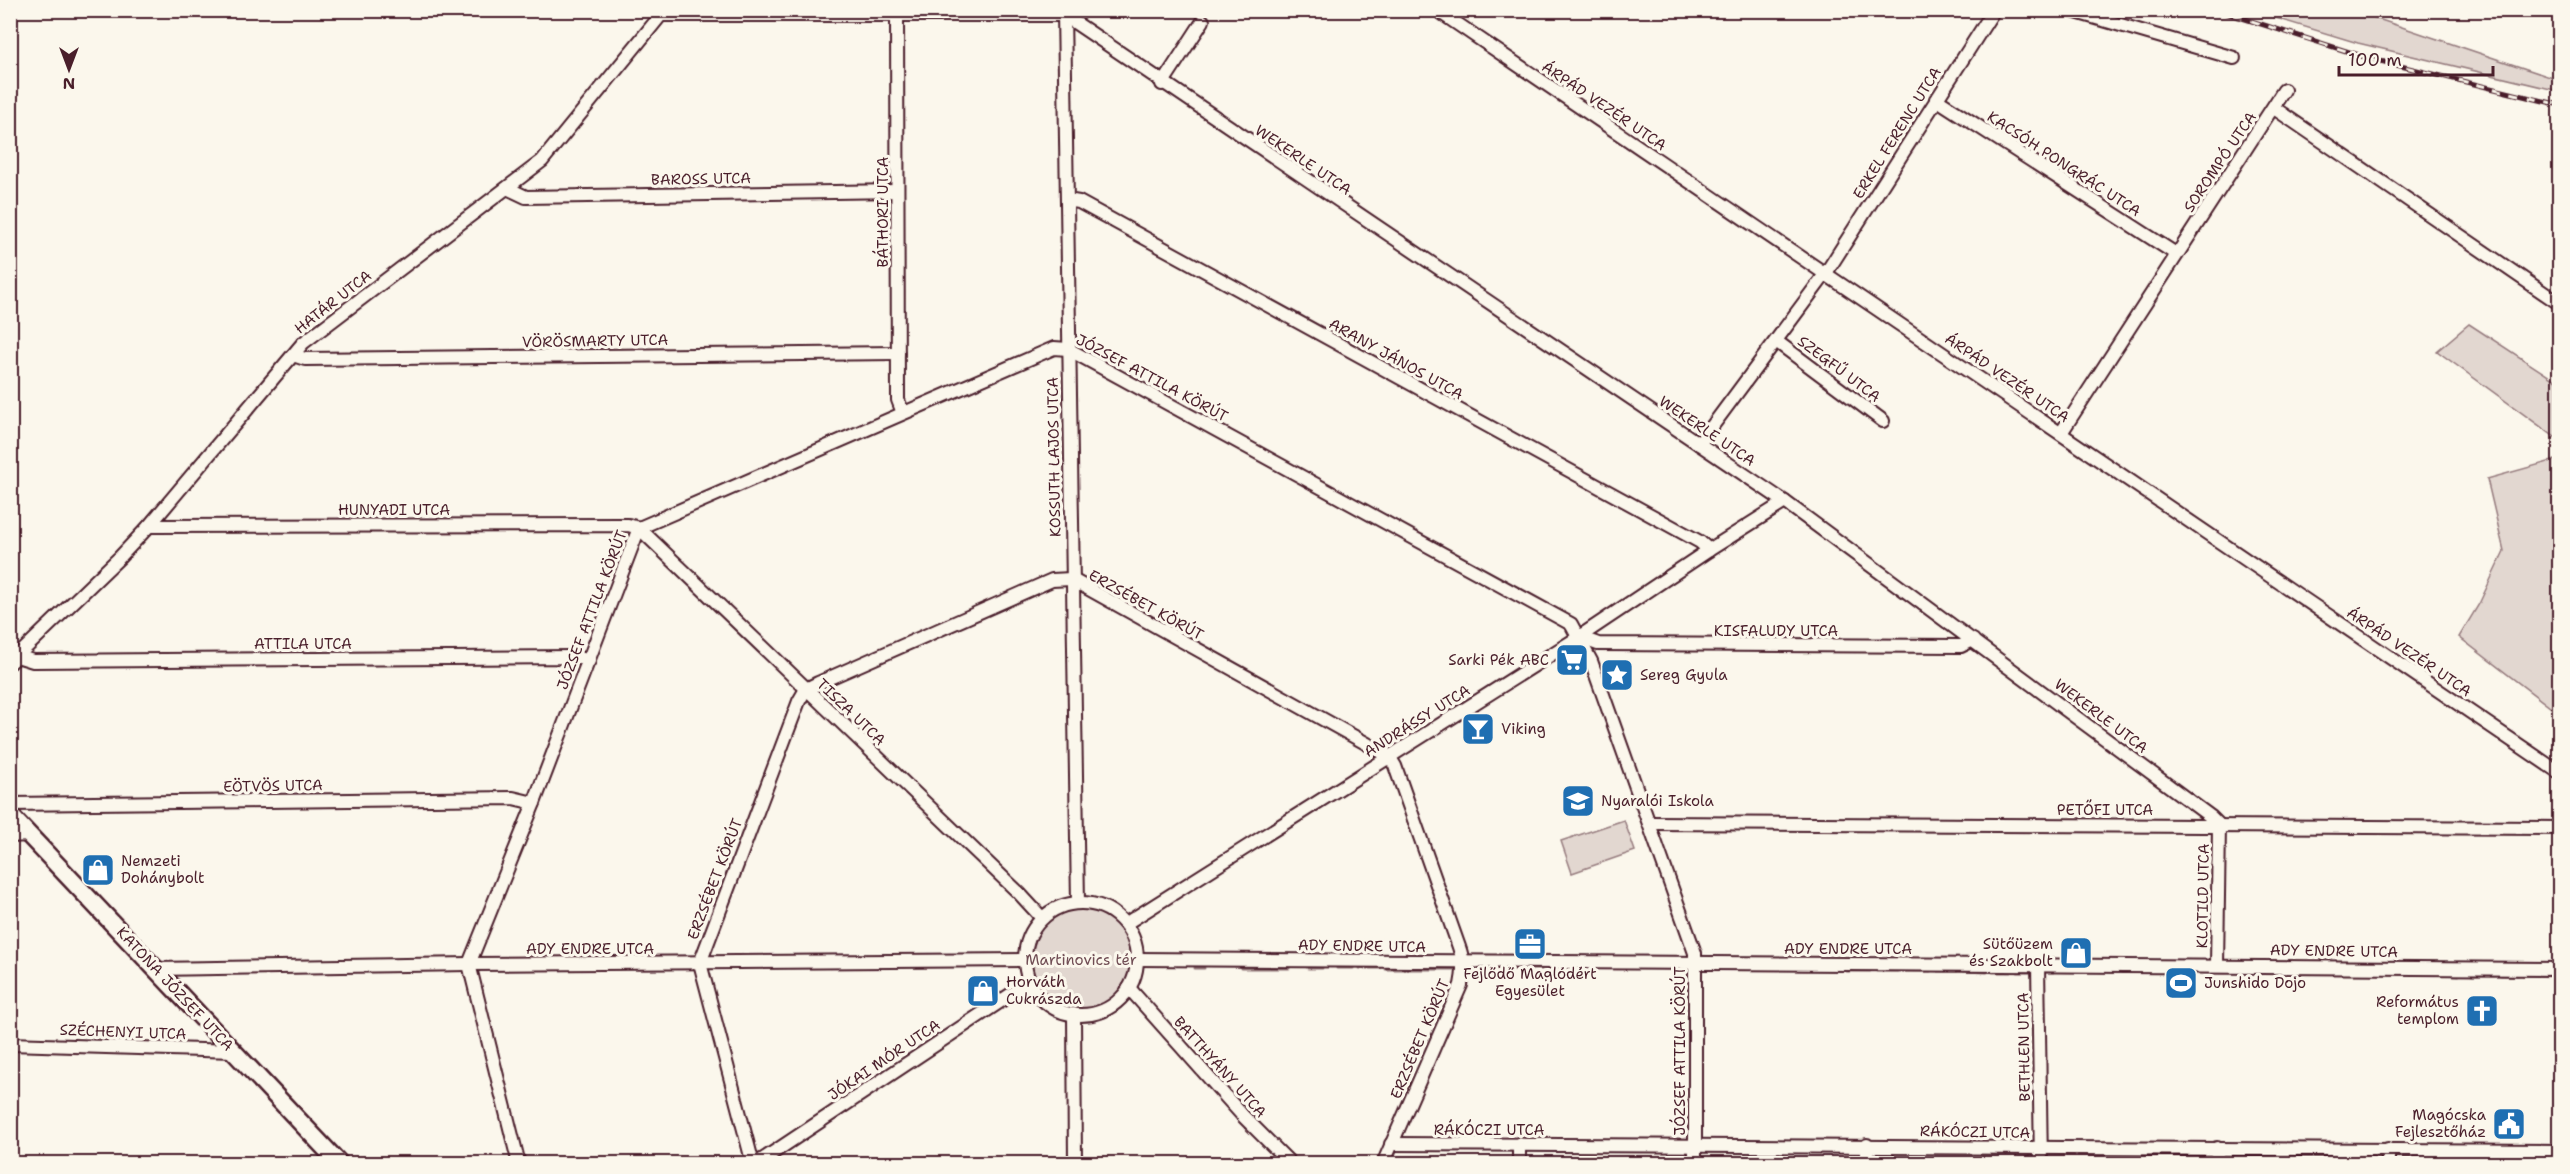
<svg xmlns="http://www.w3.org/2000/svg" width="2570" height="1174" viewBox="0 0 2570 1174" font-family="'Shantell Sans',sans-serif">
<style>
.green{fill:#e2d7d0;stroke:#967b7e;stroke-width:1.5}
.lines{fill:none;stroke-linecap:round;stroke-linejoin:round}
.stream{stroke:#907477;stroke-width:3}
.street-casing{stroke:#4a1f2b;stroke-width:16}
.secondary-casing{stroke:#4a1f2b;stroke-width:21}
.street{stroke:#fbf7ec;stroke-width:12}
.secondary{stroke:#fbf7ec;stroke-width:16}
.rail-casing{stroke:#4a1f2b;stroke-width:5}
.rail{stroke:#fbf7ec;stroke-width:3;stroke-dasharray:9;stroke-linecap:butt}
.labels{text-anchor:middle;dominant-baseline:central;stroke-width:6;stroke-linejoin:round;paint-order:stroke}
.street-label{font-size:15px;fill:#4a1f2b;stroke:#fbf7ec}
.poi-label{font-size:15px;fill:#4a1f2b;stroke:#fbf7ec;text-anchor:start}
.park-label{font-size:15px;fill:#704d54;stroke:#fbf7ec}
</style>
<rect width="100%" height="100%" fill="#fbf7ec"/>
<filter id="ink" filterUnits="userSpaceOnUse"><feTurbulence type="fractalNoise" baseFrequency=".0167" numOctaves="2"/><feDisplacementMap in="SourceGraphic" scale="12" xChannelSelector="R" yChannelSelector="G"/><feConvolveMatrix kernelMatrix="1 2 1 2 8 2 1 2 1" color-interpolation-filters="sRGB"/></filter>
<g filter="url(#ink)">
<g class="green">
<polygon points="2253,11 2374,11 2372,17 2559,80 2559,91 2358,43"/>
<polygon points="2469,324 2559,383 2559,440 2437,351"/>
<polygon points="2559,459 2560,459 2559,714 2459,637 2479,604 2504,551 2487,479"/>
<polygon points="1624,820 1635,851 1572,873 1561,841"/>
<circle cx="1081" cy="960" r="51"/>
</g>
<g class="lines">
<g class="stream">
<polyline points="1195,968 1204,968"/>
<polyline points="1241,968 1289,968"/>
<polyline points="1308,968 1322,968"/>
<polyline points="1337,968 1353,968"/>
<polyline points="1360,968 1380,968"/>
<polyline points="1386,969 1458,969"/>
<polyline points="1470,969 1490,969"/>
<polyline points="1496,969 1514,969"/>
<polyline points="1520,969 1541,969"/>
<polyline points="1847,971 1870,971"/>
<polyline points="1877,971 1897,971"/>
<polyline points="1904,971 1930,971"/>
<polyline points="1938,971 1957,971"/>
<polyline points="1964,971 1987,972"/>
<polyline points="1993,972 2011,972"/>
<polyline points="2018,972 2033,972"/>
<polyline points="2042,972 2053,972"/>
<polyline points="2420,974 2433,974"/>
<polyline points="2440,974 2459,975"/>
<polyline points="2472,975 2495,975"/>
<polyline points="2501,975 2518,975"/>
<polyline points="2523,975 2560,976"/>
</g>
<g class="street-casing">
<g id="street">
<polyline points="897,10 898,400 903,413"/>
<polyline points="1437,10 2560,773"/>
<polyline points="2069,10 2234,58"/>
<polyline points="1064,12 1078,903"/>
<polyline points="662,15 1064,15 1785,502 2211,817 2219,825"/>
<polyline points="1162,84 1203,21"/>
<polyline points="1936,99 2176,254"/>
<polyline points="2274,108 2560,304"/>
<polyline points="507,188 526,197 897,191"/>
<polyline points="1067,200 1079,202 1700,542 1709,550"/>
<polyline points="1776,341 1883,421"/>
<polyline points="293,355 305,359 898,353"/>
<polyline points="2061,433 2284,90"/>
<polyline points="1699,444 1826,273 1994,10"/>
<polyline points="149,526 628,525 639,528 1019,893 1042,918"/>
<polyline points="1579,637 1598,644 1961,646 1973,640"/>
<polyline points="17,656 33,661 576,657 589,661"/>
<polyline points="10,663 119,558 149,526 303,343 542,161 665,10"/>
<polyline points="10,804 513,798 534,803"/>
<polyline points="1649,823 2560,828"/>
<polyline points="10,836 29,835"/>
<circle cx="1081" cy="959" r="56"/>
<polyline points="1125,924 1579,637 1709,550 1785,502"/>
<polyline points="1137,959 2560,969"/>
<polyline points="2038,965 2041,1164"/>
<polyline points="2217,966 2219,825"/>
<polyline points="156,969 469,964 1025,960"/>
<polyline points="1129,988 1243,1116 1291,1164"/>
<polyline points="1074,1014 1075,1164"/>
<polyline points="10,1044 234,1051"/>
<polyline points="1391,1144 2560,1151"/>
<polyline points="2388,1149 2388,1164"/>
<polyline points="2518,1151 2520,1164"/>
<polyline points="519,1164 469,964 534,803 639,528 1054,348 1068,349 1571,624 1591,661 1695,953 1695,1164"/>
<path d="M753,1164L700,963L799,701L806,689L818,683L1052,580L1071,579L1389,756L1395,766L1459,947C1464,961 1464,971 1461,985L1383,1164"/>
<polyline points="756,1164 1013,993 1031,985"/>
<polyline points="1519,1164 1519,1144"/>
<polyline points="1867,1164 1867,1145"/>
<polyline points="2217,1164 2217,1148"/>
</g>
</g>
<g class="secondary-casing">
<polyline id="secondary" points="10,815 340,1164"/>
</g>
<use href="#street" class="street"/>
<use href="#secondary" class="secondary"/>
<g class="rail-casing">
<polyline id="rail" points="2217,10 2368,58 2560,105"/>
</g>
<use href="#rail" class="rail"/>
</g>
</g>
<defs>
<g id="supermarket-square" transform="scale(1.725)"><rect x="-9" y="-9" width="18" height="18" rx="4" fill="#1f6fb2" stroke="#fbf7ec"/><path d="M-6-5.5h2.5l.6 2H6L4.5 2H-2.5L-4.4-4H-6ZM-1.5 3.2a1.3 1.3 0 1 0 .1 0ZM3 3.2a1.3 1.3 0 1 0 .1 0Z" fill="#fff"/></g>
<g id="sight-square" transform="scale(1.725)"><rect x="-9" y="-9" width="18" height="18" rx="4" fill="#1f6fb2" stroke="#fbf7ec"/><path d="M0-6L1.8-2.2L6-1.7L2.9 1.2L3.7 5.4L0 3.3L-3.7 5.4L-2.9 1.2L-6-1.7L-1.8-2.2Z" fill="#fff"/></g>
<g id="bar-square" transform="scale(1.725)"><rect x="-9" y="-9" width="18" height="18" rx="4" fill="#1f6fb2" stroke="#fbf7ec"/><path d="M-6-5H6L.8 .8V4.5H3.5V6h-7V4.5H-.8V.8Z" fill="#fff"/></g>
<g id="school-square" transform="scale(1.725)"><rect x="-9" y="-9" width="18" height="18" rx="4" fill="#1f6fb2" stroke="#fbf7ec"/><path d="M0-5L7-2L0 1L-7-2ZM-4 1L0 2.5L4 1V4Q0 6-4 4Z" fill="#fff"/></g>
<g id="shop-square" transform="scale(1.725)"><rect x="-9" y="-9" width="18" height="18" rx="4" fill="#1f6fb2" stroke="#fbf7ec"/><path d="M-5-2.5h2.3a2.7 3.5 0 0 1 5.4 0H5L5.5 6h-11ZM-1.5-2.5h3a1.5 2.3 0 0 0-3 0Z" fill="#fff"/></g>
<g id="office-square" transform="scale(1.725)"><rect x="-9" y="-9" width="18" height="18" rx="4" fill="#1f6fb2" stroke="#fbf7ec"/><path d="M-6-3h4V-5.5h4V-3h4V5H-6ZM-1-4.5V-3h2v-1.5ZM-6 0V1H6V0Z" fill="#fff"/></g>
<g id="stadium-square" transform="scale(1.725)"><rect x="-9" y="-9" width="18" height="18" rx="4" fill="#1f6fb2" stroke="#fbf7ec"/><path d="M0-5a6.5 5 0 1 0 0 10a6.5 5 0 1 0 0-10ZM-3.5-1.8h7v3.6h-7Z" fill="#fff"/></g>
<g id="church-square" transform="scale(1.725)"><rect x="-9" y="-9" width="18" height="18" rx="4" fill="#1f6fb2" stroke="#fbf7ec"/><path d="M-1.2-6h2.4v3.5h3.3v2.4h-3.3V6h-2.4V-.1h-3.3v-2.4h3.3Z" fill="#fff"/></g>
<g id="civic-square" transform="scale(1.725)"><rect x="-9" y="-9" width="18" height="18" rx="4" fill="#1f6fb2" stroke="#fbf7ec"/><path d="M-.6-6.5H3V-4.5H.6V-3L4-1V1h2V6H-6V1h2V-1L-.6-3ZM-1.2 2.5V6h2.4V2.5Z" fill="#fff"/></g>
</defs>
<g fill-rule="evenodd">
<use href="#supermarket-square" x="1572" y="660"/>
<use href="#sight-square" x="1617" y="675"/>
<use href="#bar-square" x="1478" y="729"/>
<use href="#school-square" x="1578" y="801"/>
<use href="#shop-square" x="98" y="870"/>
<use href="#office-square" x="1530" y="944"/>
<use href="#shop-square" x="2076" y="953"/>
<use href="#stadium-square" x="2181" y="983"/>
<use href="#shop-square" x="983" y="991"/>
<use href="#church-square" x="2482" y="1011"/>
<use href="#civic-square" x="2509" y="1124"/>
</g>
<g class="labels">
<g class="street-label">
<text transform="translate(1604 106) rotate(34)">ÁRPÁD VEZÉR UTCA</text>
<text transform="translate(1897 133) rotate(-58)">ERKEL FERENC UTCA</text>
<text transform="translate(1303 160) rotate(34)">WEKERLE UTCA</text>
<text transform="translate(2220 162) rotate(-56)">SOROMPÓ UTCA</text>
<text transform="translate(2064 164) rotate(33)">KACSÓH PONGRÁC UTCA</text>
<text transform="translate(701 179) rotate(-1)">BAROSS UTCA</text>
<text transform="translate(883 212) rotate(-90)">BÁTHORI UTCA</text>
<text transform="translate(333 302) rotate(-38)">HATÁR UTCA</text>
<text transform="translate(595 341) rotate(-1)">VÖRÖSMARTY UTCA</text>
<text transform="translate(1396 359) rotate(29)">ARANY JÁNOS UTCA</text>
<text transform="translate(1839 369) rotate(37)">SZEGFŰ UTCA</text>
<text transform="translate(1152 378) rotate(28)">JÓZSEF ATTILA KÖRÚT</text>
<text transform="translate(2007 378) rotate(34)">ÁRPÁD VEZÉR UTCA</text>
<text transform="translate(1707 431) rotate(34)">WEKERLE UTCA</text>
<text transform="translate(1054 457) rotate(-91)">KOSSUTH LAJOS UTCA</text>
<text x="394" y="510">HUNYADI UTCA</text>
<text transform="translate(1146 605) rotate(29)">ERZSÉBET KÖRÚT</text>
<text transform="translate(592 610) rotate(-69)">JÓZSEF ATTILA KÖRÚT</text>
<text x="1776" y="631">KISFALUDY UTCA</text>
<text x="303" y="644">ATTILA UTCA</text>
<text transform="translate(2409 652) rotate(34)">ÁRPÁD VEZÉR UTCA</text>
<text transform="translate(851 712) rotate(44)">TISZA UTCA</text>
<text transform="translate(2101 716) rotate(37)">WEKERLE UTCA</text>
<text transform="translate(1417 721) rotate(-32)">ANDRÁSSY UTCA</text>
<text transform="translate(273 786) rotate(-1)">EÖTVÖS UTCA</text>
<text x="2105" y="810">PETŐFI UTCA</text>
<text transform="translate(715 879) rotate(-69)">ERZSÉBET KÖRÚT</text>
<text transform="translate(2203 896) rotate(-89)">KLOTILD UTCA</text>
<text transform="translate(1362 946) rotate(1)">ADY ENDRE UTCA</text>
<text x="590" y="949">ADY ENDRE UTCA</text>
<text x="1848" y="949">ADY ENDRE UTCA</text>
<text transform="translate(2334 951) rotate(1)">ADY ENDRE UTCA</text>
<text transform="translate(175 989) rotate(47)">KATONA JÓZSEF UTCA</text>
<text transform="translate(123 1032) rotate(2)">SZÉCHENYI UTCA</text>
<text transform="translate(1420 1039) rotate(-67)">ERZSÉBET KÖRÚT</text>
<text transform="translate(2024 1047) rotate(-91)">BETHLEN UTCA</text>
<text transform="translate(1680 1051) rotate(-90)">JÓZSEF ATTILA KÖRÚT</text>
<text transform="translate(884 1060) rotate(-34)">JÓKAI MÓR UTCA</text>
<text transform="translate(1220 1067) rotate(48)">BATTHYÁNY UTCA</text>
<text x="1489" y="1130">RÁKÓCZI UTCA</text>
<text transform="translate(1975 1132) rotate(1)">RÁKÓCZI UTCA</text>
</g>
<g class="poi-label">
<text x="1549" y="660" text-anchor="end">Sarki Pék ABC</text>
<text x="1640" y="675">Sereg Gyula</text>
<text x="1501" y="729">Viking</text>
<text x="1601" y="801">Nyaralói Iskola</text>
<text x="121" y="861">Nemzeti<tspan x="121" dy="17">Dohánybolt</tspan></text>
<text x="2053" y="944" text-anchor="end">Sütőüzem<tspan x="2053" dy="17">és Szakbolt</tspan></text>
<text x="1530" y="974" text-anchor="middle">Fejlődő Maglódért<tspan x="1530" dy="17">Egyesület</tspan></text>
<text x="1006" y="982">Horváth<tspan x="1006" dy="17">Cukrászda</tspan></text>
<text x="2204" y="983">Junshido Dojo</text>
<text x="2459" y="1002" text-anchor="end">Református<tspan x="2459" dy="17">templom</tspan></text>
<text x="2486" y="1115" text-anchor="end">Magócska<tspan x="2486" dy="17">Fejlesztőház</tspan></text>
</g>
<g class="park-label">
<text x="1081" y="960">Martinovics tér</text>
</g>
</g>
<rect width="2570" height="1174" fill="none" stroke="#fbf7ec" stroke-width="36"/>
<rect x="18" y="18" width="2534" height="1138" fill="none" stroke="#4a1f2b" stroke-width="2" filter="url(#ink)"/>
<g transform="translate(69 69) rotate(180)" stroke="#fbf7ec" stroke-width="4.5" paint-order="stroke">
<path d="M0-4.5L10 22L0 15L-10 22Z" fill="#4a1f2b"/>
<text y="-9" font-size="16" font-weight="bold" text-anchor="middle" fill="#4a1f2b">N</text>
</g>
<path d="M2339 66v9h154v-9" fill="none" stroke="#4a1f2b" stroke-width="3"/>
<text x="2348" y="66" font-size="18" fill="#4a1f2b" stroke="#fbf7ec" stroke-width="4.5" paint-order="stroke">100 m</text>
</svg>
